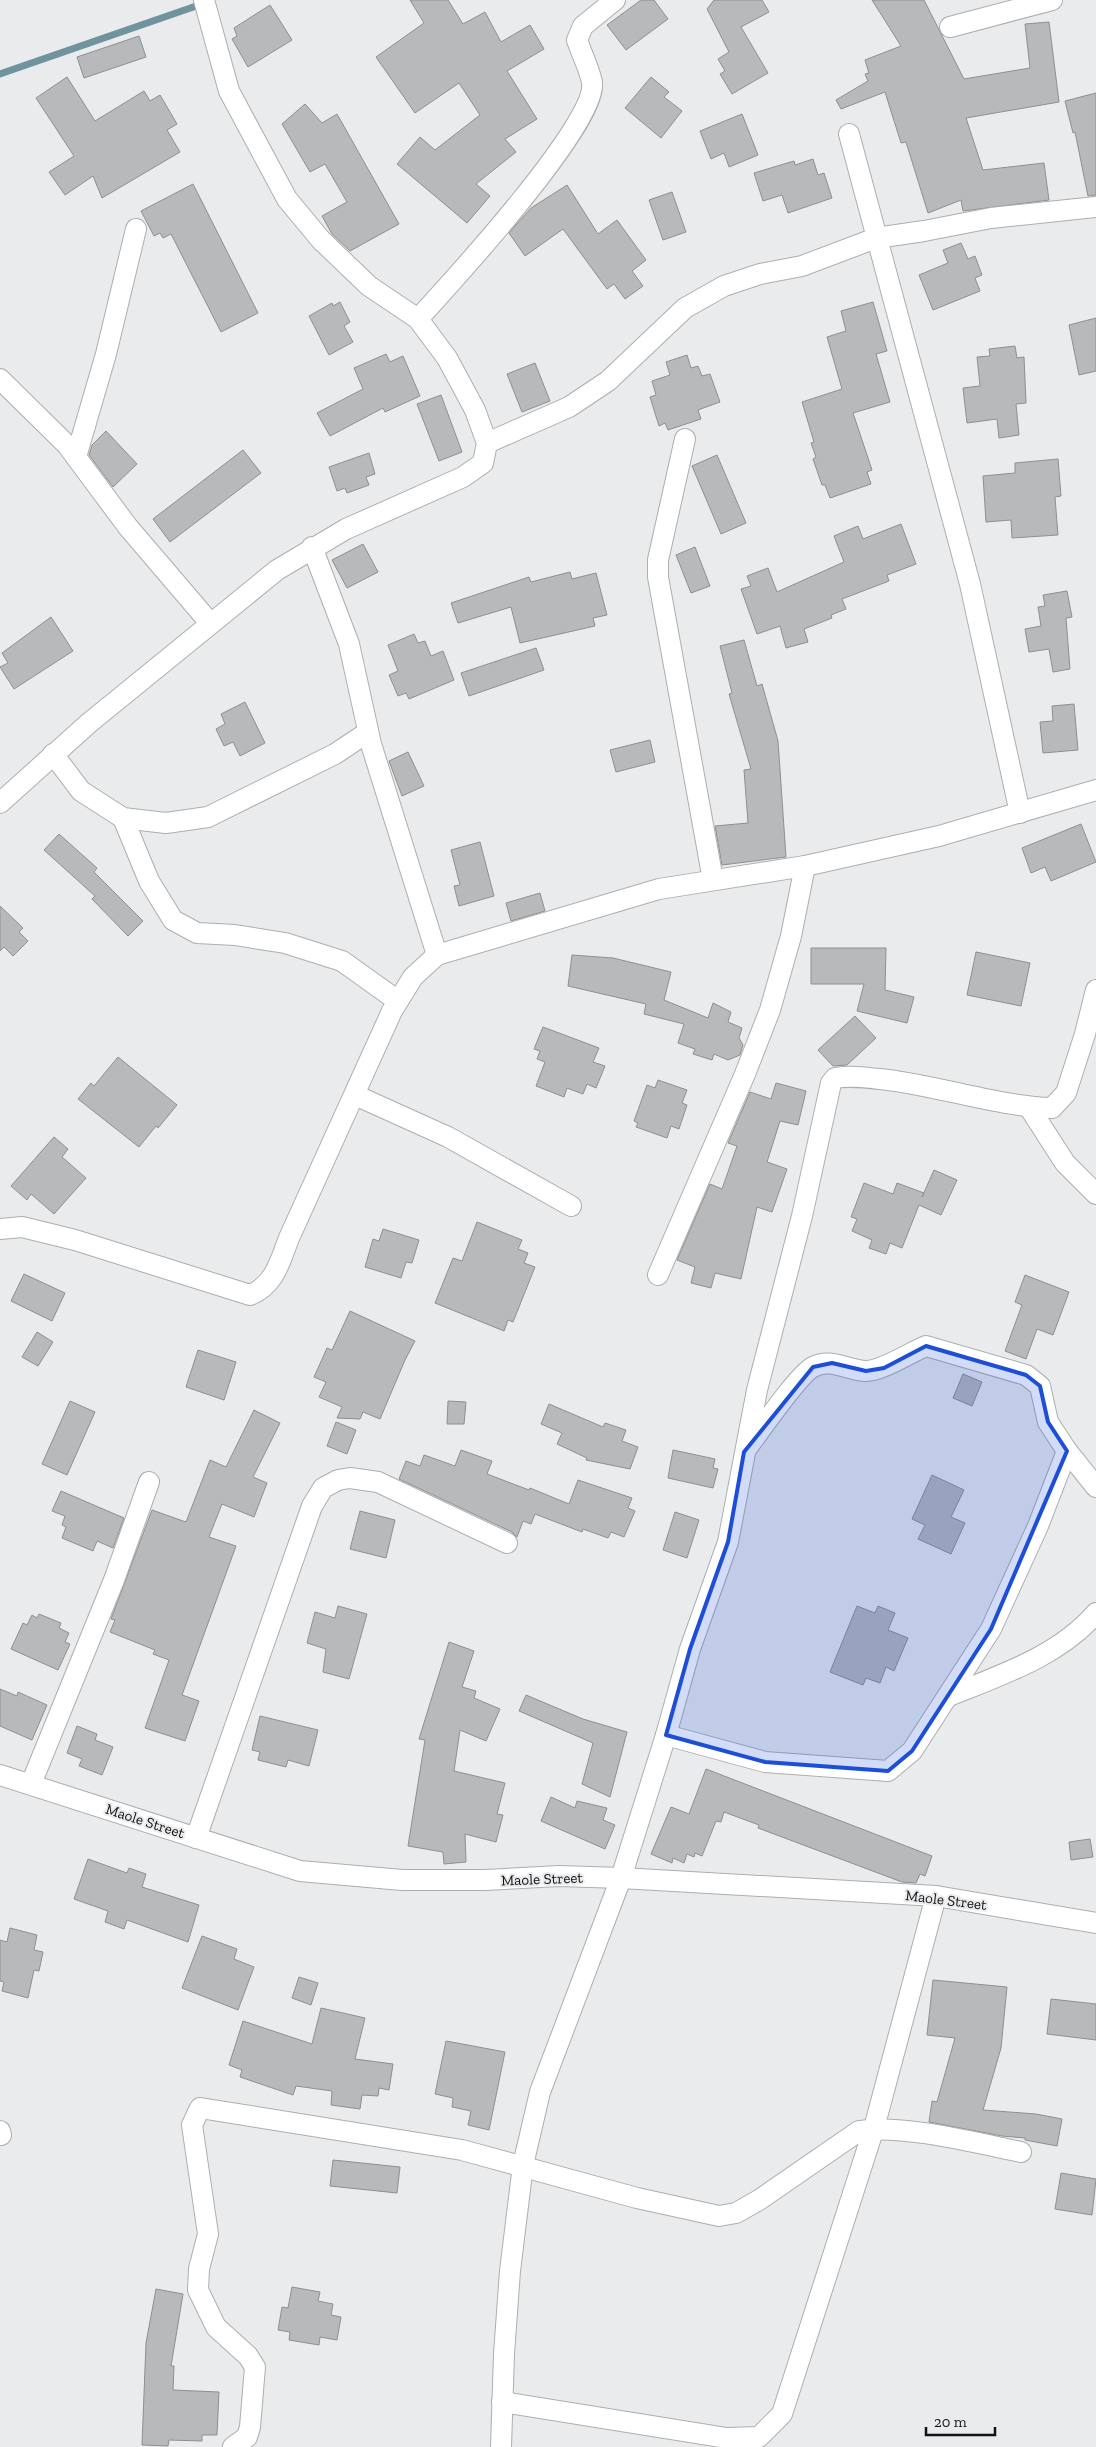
<svg xmlns="http://www.w3.org/2000/svg" width="1096" height="2447" viewBox="0 0 1096 2447" font-family="'Zilla Slab',serif">
<style>
.lines{fill:none;stroke-linecap:round;stroke-linejoin:round}
.stream{stroke:#6f949e;stroke-width:7}
.building{fill:#b7b9ba;stroke:#8e8f91}
.street-casing{stroke:#acaeaf;stroke-width:22}
.street{stroke:#fff;stroke-width:20}
.marked{fill:#1d4ed8;fill-opacity:0.2;stroke:#1d4ed8;stroke-width:4;stroke-linejoin:round}
.labels{text-anchor:middle;dominant-baseline:central;stroke-width:4;stroke-linejoin:round;paint-order:stroke}
.street-label{font-size:15px;fill:#131314;stroke:#e9ebed}
</style>
<rect width="100%" height="100%" fill="#e9ebed"/>
<g class="lines">
<polyline class="stream" points="0,74 202,4"/>
</g>
<g class="building">
<polygon points="410,0 448,0 463,24 485,12 501,42 530,25 544,49 507,71 537,119 505,139 516,152 476,184 490,196 467,223 397,164 420,137 435,150 480,115 459,83 415,113 376,57 424,23"/>
<polygon points="641,0 654,0 668,19 626,50 607,25"/>
<polygon points="714,0 762,0 769,12 741,27 768,73 732,94 720,74 725,71 718,59 729,52 707,9"/>
<polygon points="872,0 924,0 964,79 1030,68 1025,24 1049,22 1059,102 966,118 983,170 1044,163 1049,200 963,211 961,200 928,213 906,142 901,143 885,92 841,109 836,100 868,81 865,74 869,73 865,60 901,46"/>
<polygon points="270,5 292,40 248,67 232,39 237,36 234,28"/>
<polygon points="139,36 146,57 84,78 77,57"/>
<polygon points="67,77 95,121 144,91 150,101 160,95 177,124 167,130 180,152 102,198 93,176 65,195 49,172 74,156 36,98"/>
<polygon points="651,77 669,92 664,97 682,111 661,138 625,108"/>
<polygon points="1096,93 1096,195 1088,196 1075,132 1073,133 1065,101"/>
<polygon points="305,104 322,123 337,114 399,224 350,251 332,234 322,216 347,202 325,164 310,172 282,124"/>
<polygon points="742,114 758,155 729,167 724,153 711,159 700,131"/>
<polygon points="813,159 818,175 824,173 832,198 788,213 782,195 763,201 754,173 794,161 795,165"/>
<polygon points="193,184 258,313 221,332 171,234 163,238 160,233 154,236 141,211"/>
<polygon points="567,185 598,234 617,220 646,260 632,271 643,286 625,299 614,284 607,289 563,229 525,256 509,233 531,208"/>
<polygon points="672,192 686,232 663,240 649,200"/>
<polygon points="961,243 968,259 975,256 982,275 975,278 980,291 933,310 919,275 948,263 943,250"/>
<polygon points="340,302 350,322 344,326 353,342 329,355 309,316 332,303 333,306"/>
<polygon points="873,302 887,351 876,354 890,402 853,413 872,470 867,472 871,484 830,498 825,485 822,485 813,459 816,457 811,443 814,442 802,402 842,389 827,337 846,331 841,311"/>
<polygon points="1096,318 1096,371 1079,375 1069,325"/>
<polygon points="1015,346 1017,358 1024,357 1026,403 1016,404 1019,435 999,438 997,419 967,423 963,388 980,386 977,357 990,356 989,349"/>
<polygon points="386,354 390,362 403,356 420,396 385,412 383,408 330,436 317,413 363,389 354,368"/>
<polygon points="687,355 691,368 698,366 702,376 710,374 720,402 698,410 701,419 668,430 665,423 659,426 650,397 656,395 652,381 670,375 666,362"/>
<polygon points="535,363 550,401 522,412 507,374"/>
<polygon points="441,395 462,452 439,461 417,404"/>
<polygon points="106,431 137,464 113,487 89,455 92,445"/>
<polygon points="243,450 261,473 170,542 153,519"/>
<polygon points="369,453 375,474 366,477 369,485 347,493 345,488 337,491 329,467"/>
<polygon points="717,455 746,523 721,534 692,466"/>
<polygon points="1058,459 1061,496 1055,497 1058,535 1012,538 1011,520 986,522 983,476 1015,473 1015,463"/>
<polygon points="901,524 916,564 887,575 889,581 842,599 846,609 831,615 832,618 804,629 808,642 786,648 780,626 757,634 741,589 751,586 747,576 768,568 777,592 844,562 834,536 858,526 863,539"/>
<polygon points="363,544 378,572 347,588 332,560"/>
<polygon points="695,547 710,586 691,593 676,555"/>
<polygon points="570,572 572,579 596,573 607,615 593,618 595,626 520,643 511,607 458,623 451,603 529,577 531,582"/>
<polygon points="1067,591 1072,617 1066,618 1070,669 1053,672 1049,649 1029,652 1025,629 1041,626 1038,607 1045,606 1043,595"/>
<polygon points="51,617 73,651 14,689 0,667 8,663 2,653"/>
<polygon points="414,634 418,643 425,641 431,656 443,651 454,680 409,699 406,693 398,696 389,675 398,671 388,645"/>
<polygon points="744,640 757,686 762,684 778,741 786,857 722,865 715,826 748,823 744,770 751,769 729,694 732,693 720,646"/>
<polygon points="536,648 544,670 469,696 461,673"/>
<polygon points="245,702 265,743 240,756 233,742 224,746 216,729 225,724 221,714"/>
<polygon points="1074,704 1078,750 1043,753 1040,722 1053,721 1052,706"/>
<polygon points="650,740 655,762 616,772 610,750"/>
<polygon points="408,752 424,786 402,796 389,761"/>
<polygon points="1081,824 1096,862 1051,881 1045,867 1031,873 1022,848"/>
<polygon points="59,834 97,868 94,872 143,921 128,936 92,899 95,896 44,850"/>
<polygon points="480,842 494,896 459,906 454,886 460,885 451,850"/>
<polygon points="540,893 545,911 511,921 506,903"/>
<polygon points="0,906 23,928 19,932 28,941 13,956 4,947 0,951"/>
<polygon points="811,948 886,948 885,990 914,997 907,1023 857,1011 864,984 811,984"/>
<polygon points="976,952 1030,963 1021,1006 967,995"/>
<polygon points="572,955 613,958 671,972 664,1000 708,1018 713,1003 731,1012 728,1022 742,1028 739,1038 743,1045 740,1055 728,1060 714,1054 712,1060 693,1054 695,1049 678,1043 684,1024 644,1014 646,1004 568,986"/>
<polygon points="855,1016 876,1038 847,1065 833,1066 818,1050"/>
<polygon points="543,1027 599,1048 593,1062 605,1066 596,1088 587,1084 583,1094 567,1088 564,1097 536,1086 545,1062 537,1059 540,1051 534,1049"/>
<polygon points="118,1057 177,1105 158,1128 156,1126 139,1147 78,1099 91,1083 94,1086"/>
<polygon points="658,1080 687,1090 682,1103 687,1105 679,1129 671,1126 667,1138 636,1127 638,1123 634,1121 647,1085 655,1088"/>
<polygon points="776,1083 806,1091 798,1125 780,1121 767,1162 787,1169 772,1212 757,1207 741,1279 715,1273 711,1288 691,1283 695,1267 677,1260 710,1184 722,1189 737,1146 728,1143 750,1092 771,1099"/>
<polygon points="54,1137 68,1149 62,1157 86,1178 54,1214 31,1194 27,1200 11,1186"/>
<polygon points="934,1170 957,1180 941,1215 919,1205 902,1248 890,1243 886,1254 869,1248 872,1240 852,1231 857,1219 851,1217 864,1183 893,1194 897,1183 924,1193 922,1197"/>
<polygon points="477,1222 522,1240 518,1249 528,1253 524,1263 535,1267 513,1322 508,1320 504,1331 435,1303 453,1258 462,1261"/>
<polygon points="383,1229 419,1240 412,1263 406,1262 401,1278 365,1267 373,1239 379,1241"/>
<polygon points="24,1274 65,1293 52,1321 11,1301"/>
<polygon points="1025,1275 1069,1292 1053,1335 1037,1329 1026,1359 1005,1351 1022,1305 1015,1302"/>
<polygon points="350,1311 415,1341 405,1360 380,1419 363,1412 360,1419 337,1418 342,1407 319,1397 326,1382 314,1377 327,1348 332,1350"/>
<polygon points="37,1332 53,1342 38,1366 22,1357"/>
<polygon points="198,1350 236,1362 224,1400 186,1387"/>
<polygon points="963,1374 982,1382 972,1406 953,1398"/>
<polygon points="70,1401 95,1412 67,1475 42,1464"/>
<polygon points="448,1401 466,1402 464,1424 447,1424"/>
<polygon points="549,1404 603,1427 605,1423 626,1430 622,1441 638,1447 630,1469 586,1460 587,1458 557,1444 562,1433 541,1424"/>
<polygon points="254,1410 280,1423 253,1477 267,1483 254,1517 222,1504 209,1537 236,1546 182,1695 199,1701 185,1741 145,1728 169,1660 153,1654 155,1650 110,1632 115,1620 111,1619 152,1510 186,1522 210,1460 226,1467"/>
<polygon points="336,1422 356,1430 347,1454 327,1446"/>
<polygon points="461,1450 492,1461 487,1474 529,1490 530,1488 569,1504 578,1480 632,1498 628,1508 635,1511 624,1537 611,1532 608,1538 583,1529 582,1532 535,1514 531,1524 523,1521 517,1537 512,1532 399,1479 406,1461 420,1466 424,1455 455,1466"/>
<polygon points="673,1450 715,1459 713,1468 718,1469 713,1488 668,1478"/>
<polygon points="932,1475 964,1490 951,1517 965,1523 951,1554 918,1539 925,1525 912,1519"/>
<polygon points="61,1491 124,1518 113,1548 97,1541 93,1551 62,1538 66,1527 62,1525 65,1516 52,1511"/>
<polygon points="360,1511 395,1520 386,1558 350,1549"/>
<polygon points="675,1512 699,1520 687,1558 663,1550"/>
<polygon points="338,1606 367,1614 349,1679 323,1672 326,1649 307,1643 315,1612 335,1618"/>
<polygon points="857,1606 875,1613 878,1606 895,1613 888,1630 908,1638 894,1671 886,1667 880,1683 866,1678 863,1685 830,1672"/>
<polygon points="39,1614 61,1623 59,1628 69,1633 65,1642 70,1644 58,1670 11,1649 23,1623 27,1625 32,1615 37,1618"/>
<polygon points="449,1642 474,1651 462,1687 476,1691 474,1698 500,1709 486,1741 460,1730 454,1771 505,1783 497,1814 503,1815 496,1842 465,1834 466,1862 444,1864 443,1852 408,1846 425,1740 419,1739"/>
<polygon points="0,1689 17,1696 18,1692 47,1705 32,1740 0,1726"/>
<polygon points="526,1695 583,1719 627,1732 610,1797 582,1784 593,1743 519,1711"/>
<polygon points="260,1716 318,1730 309,1766 288,1760 286,1767 258,1760 260,1752 252,1750"/>
<polygon points="77,1726 97,1734 95,1740 113,1747 102,1775 79,1766 82,1759 67,1753"/>
<polygon points="706,1769 932,1856 925,1876 920,1874 916,1883 902,1882 758,1828 759,1825 724,1812 721,1822 716,1821 702,1856 695,1853 694,1857 687,1854 684,1863 673,1858 672,1863 651,1854 671,1807 689,1814"/>
<polygon points="551,1797 575,1808 577,1801 607,1808 603,1820 615,1825 605,1849 541,1821"/>
<polygon points="1090,1839 1093,1857 1071,1860 1069,1842"/>
<polygon points="88,1859 127,1873 129,1868 146,1874 142,1887 199,1905 188,1942 127,1920 124,1929 105,1922 108,1911 74,1899"/>
<polygon points="10,1928 37,1935 34,1950 43,1952 39,1971 34,1970 28,1998 2,1991 4,1982 0,1981 0,1940 7,1942"/>
<polygon points="202,1936 237,1949 234,1959 254,1967 238,2010 182,1988"/>
<polygon points="299,1977 318,1983 311,2005 292,1998"/>
<polygon points="933,1980 1007,1987 1001,2048 983,2110 1036,2114 1062,2119 1057,2146 1025,2140 1025,2138 1002,2136 929,2122 932,2101 937,2102 955,2038 927,2035"/>
<polygon points="1051,1999 1096,2004 1096,2040 1047,2034"/>
<polygon points="321,2008 365,2018 355,2059 393,2064 389,2090 379,2088 378,2096 362,2095 360,2109 331,2105 332,2091 296,2086 293,2095 240,2077 242,2070 229,2065 243,2021 312,2044"/>
<polygon points="446,2041 505,2052 489,2130 468,2125 471,2111 452,2107 453,2098 435,2094"/>
<polygon points="333,2160 400,2167 397,2193 330,2186"/>
<polygon points="1061,2173 1096,2179 1092,2215 1055,2209"/>
<polygon points="292,2287 320,2292 318,2301 333,2304 331,2315 341,2317 337,2340 320,2337 319,2345 289,2340 290,2332 278,2330 282,2307 288,2308"/>
<polygon points="156,2289 183,2294 171,2366 174,2366 173,2390 219,2392 217,2435 202,2435 202,2441 169,2440 168,2446 142,2445 146,2343"/>
</g>
<g class="lines">
<g class="street-casing">
<g id="street">
<polyline points="950,27 1052,0"/>
<polyline points="849,134 970,584 1020,813"/>
<path d="M418,319C450,284 598,123 592,83C591,73 581,52 577,40L583,26L615,0"/>
<polyline points="0,379 67,445 128,527 210,623"/>
<polyline points="685,439 658,560 658,577 713,880"/>
<polyline points="487,443 569,407 608,381 685,308 724,286 760,274 802,266 876,238 924,231 991,218 1096,207"/>
<polyline points="76,457 106,354 136,229"/>
<polyline points="312,547 349,644 371,744 437,955"/>
<polyline points="53,754 81,791 123,818 166,823 208,817 335,754 368,732"/>
<polyline points="0,803 89,723 277,570 346,529 463,477 483,463 487,443 475,410 447,358 418,319 369,286 321,240 287,199 229,91 204,0"/>
<polyline points="123,818 149,881 173,920 197,933 235,935 285,943 342,961 398,1001"/>
<polyline points="355,1095 448,1137 571,1206"/>
<polyline points="1029,1107 1065,1163 1096,1194"/>
<path d="M0,1229L22,1227L75,1240L250,1295C275,1285 280,1261 289,1238L392,1011L413,977L437,955L659,889L805,866L939,836L1096,790"/>
<polyline points="658,1275 745,1074 770,1010 791,936 805,866"/>
<path d="M747,1448C760,1431 798,1375 813,1367C831,1357 848,1371 866,1371C882,1371 909,1353 926,1346L1026,1375L1040,1386L1048,1422L1067,1451"/>
<path d="M949,1696C1001,1675 1059,1656 1096,1613"/>
<polyline points="666,1735 765,1762 888,1771 912,1751 991,1629 1038,1526 1067,1451 1096,1487"/>
<polyline points="0,1775 300,1871 402,1880 485,1880 559,1876 621,1878 936,1896 1096,1923"/>
<polyline points="31,1784 114,1580 149,1482"/>
<polyline points="196,1838 312,1506 323,1488 338,1480 350,1478 378,1482 507,1543"/>
<polyline points="0,2131 1,2135"/>
<polyline points="502,2402 727,2438 759,2437 782,2414 874,2128 936,1896"/>
<path d="M233,2447L247,2437L250,2427L255,2367L248,2356L216,2327L198,2290L199,2269L208,2234L192,2125L200,2108L462,2150L637,2198L719,2216L736,2213L759,2200L859,2131C902,2124 977,2143 1021,2152"/>
<path d="M501,2447L504,2354L510,2271L523,2165L540,2092L621,1878L666,1735L690,1649L728,1542L757,1390L802,1216L831,1083L835,1078C853,1075 870,1078 888,1080C943,1087 997,1106 1052,1108L1066,1093L1085,1034L1096,990"/>
</g>
</g>
<use href="#street" class="street"/>
</g>
<path class="marked" d="M926,1346L1026,1375L1040,1386L1048,1422L1067,1451L991,1629L912,1751L888,1771L765,1762L666,1735L690,1649L728,1542L744,1452L813,1367L832,1363L866,1371L884,1368Z"/>
<g class="labels">
<g class="street-label">
<text transform="translate(145 1821) rotate(18)">Maole Street</text>
<text transform="translate(542 1879) rotate(-2)">Maole Street</text>
<text transform="translate(946 1900) rotate(7)">Maole Street</text>
</g>
</g>
<path d="M926 2427v8h69v-8" fill="none" stroke="#131314" stroke-width="2.5"/>
<text x="934" y="2427" font-size="15" fill="#131314" stroke="#e9ebed" stroke-width="4" paint-order="stroke">20 m</text>
</svg>
